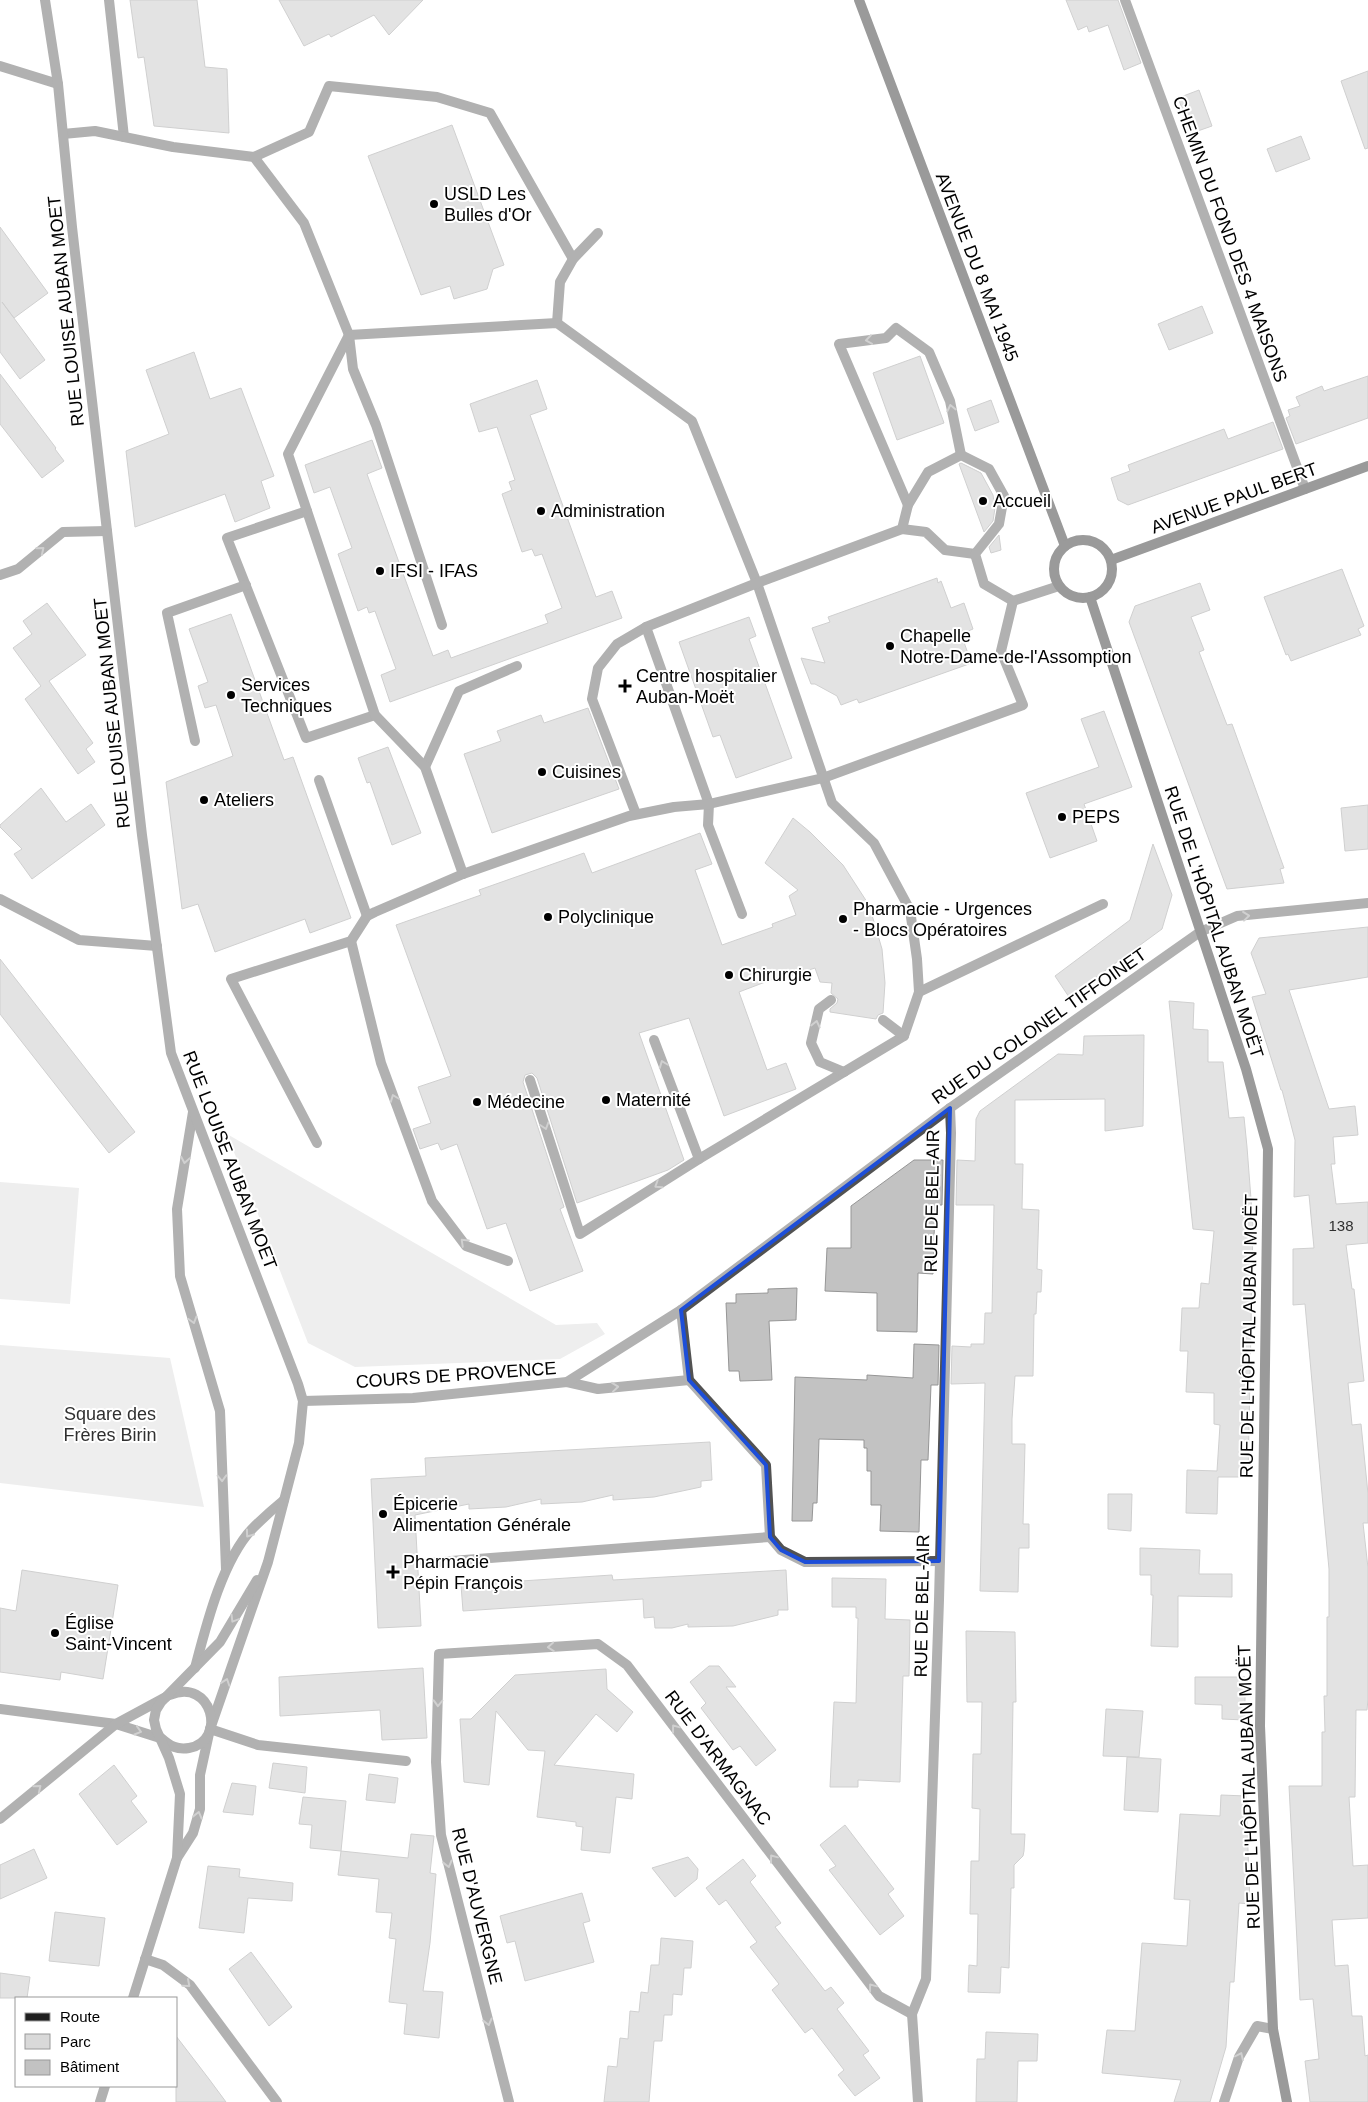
<svg xmlns="http://www.w3.org/2000/svg" width="1368" height="2102" viewBox="0 0 1368 2102" font-family="Helvetica,sans-serif">
<style>
.green{fill:#d9d9d9}
.building{fill:#c2c2c2;stroke:#969696}
.lines{fill:none;stroke-linecap:round;stroke-linejoin:round}
.service{stroke:#525252;stroke-width:10}
.minor{stroke:#525252;stroke-width:10}
.tertiary{stroke:#525252;stroke-width:10}
.secondary{stroke:#1f1f1f;stroke-width:10}
.oneway{stroke:#979797}
.marked{fill:none;stroke:#1d4ed8;stroke-width:4;stroke-linejoin:round}
.poi-dot{fill:#000;stroke:#fff;stroke-width:2}
.labels{text-anchor:middle;dominant-baseline:central;stroke-width:4;stroke-linejoin:round;paint-order:stroke}
.number-label{font-size:15px;fill:#303030}
.poi-label{font-size:18px;fill:#000;stroke:#fff;text-anchor:start}
.street-label{font-size:18px;fill:#000;stroke:#fff}
.park-label{font-size:18px;fill:#303030;stroke:#fff}
</style>
<rect width="100%" height="100%" fill="#fff"/>
<g class="green">
<polygon points="227,1134 556,1325 597,1323 605,1334 560,1359 355,1367 308,1343"/>
<polygon points="0,1182 79,1188 70,1304 0,1299"/>
<polygon points="0,1345 170,1358 204,1507 0,1483"/>
</g>
<g class="building">
<polygon points="130,0 197,0 205,67 227,69 229,133 154,126 144,57 138,58"/>
<polygon points="279,0 423,0 389,35 374,15 331,37 329,34 304,46"/>
<polygon points="1066,0 1118,0 1141,63 1124,70 1108,25 1089,32 1087,26 1078,30"/>
<polygon points="1368,71 1368,148 1365,149 1341,81"/>
<polygon points="1199,90 1212,126 1192,133 1178,98"/>
<polygon points="452,125 504,265 493,269 487,289 454,299 450,286 421,295 368,156"/>
<polygon points="1301,136 1310,159 1276,172 1267,149"/>
<polygon points="0,227 48,293 14,318 2,302 45,360 20,379 0,352"/>
<polygon points="1202,306 1213,333 1169,350 1158,324"/>
<polygon points="194,352 210,399 241,388 274,476 261,481 270,508 235,522 225,494 135,527 126,451 169,434 146,370"/>
<polygon points="920,356 944,423 897,440 873,373"/>
<polygon points="0,374 56,448 55,449 64,461 42,478 0,424"/>
<polygon points="1368,376 1368,418 1296,444 1286,418 1290,416 1288,410 1300,406 1296,397 1322,386 1324,391"/>
<polygon points="537,380 547,409 530,415 596,597 612,591 622,618 390,702 381,675 396,669 375,611 369,613 367,607 358,611 338,554 352,548 330,487 314,493 305,465 372,440 382,468 367,474 433,656 448,650 451,658 548,623 545,615 562,608 542,554 535,556 532,549 522,552 502,494 512,490 509,482 515,480 497,427 479,432 470,404"/>
<polygon points="991,400 999,422 975,431 967,409"/>
<polygon points="1273,422 1283,449 1128,505 1118,500 1111,478 1130,471 1128,465 1224,429 1228,439"/>
<polygon points="961,463 981,473 993,495 995,508 993,521 984,532 959,464"/>
<polygon points="999,535 1001,550 991,553 989,547"/>
<polygon points="1342,569 1364,626 1358,629 1361,635 1291,661 1288,654 1286,655 1264,597"/>
<polygon points="937,578 938,583 941,581 951,608 964,603 973,629 961,634 970,659 967,660 969,664 859,703 857,699 841,705 837,696 815,684 811,684 801,658 825,663 812,628 830,622 828,617"/>
<polygon points="1200,583 1210,610 1191,617 1204,650 1199,652 1227,725 1232,724 1284,868 1280,869 1284,883 1227,889 1129,622 1135,606"/>
<polygon points="47,603 86,655 49,681 93,743 86,749 95,762 78,774 25,699 41,686 13,648 32,634 23,621"/>
<polygon points="231,614 284,760 293,757 351,918 310,933 305,919 215,952 198,904 182,909 166,782 233,756 216,705 205,708 198,686 208,682 189,629"/>
<polygon points="749,617 756,636 749,639 792,758 736,778 720,735 713,737 679,642"/>
<polygon points="588,708 619,789 492,833 464,754 501,741 497,731 541,715 544,723"/>
<polygon points="1104,711 1132,787 1084,804 1097,841 1050,858 1026,793 1099,767 1081,719"/>
<polygon points="388,747 421,833 392,845 370,782 367,783 358,758"/>
<polygon points="41,788 66,822 91,804 105,825 32,879 14,854 22,849 0,827 0,825"/>
<polygon points="1368,805 1368,849 1345,851 1341,808"/>
<polygon points="793,818 810,832 843,865 869,905 882,949 885,983 883,1013 878,1015 876,1019 830,1012 830,1009 837,1003 838,999 831,993 832,983 820,982 815,968 790,976 789,973 739,992 767,1070 786,1063 796,1089 724,1116 689,1018 639,1033 684,1160 668,1170 577,1203 537,1078 532,1073 525,1075 523,1082 564,1207 560,1209 583,1271 530,1291 506,1223 487,1229 457,1144 441,1150 438,1143 420,1149 413,1129 431,1123 418,1087 451,1076 396,925 481,895 479,890 584,853 592,873 700,833 712,864 695,870 722,945 773,927 772,924 796,915 789,896 798,890 765,863"/>
<polygon points="1153,844 1172,895 1162,929 1069,997 1055,976 1130,920"/>
<polygon points="1368,927 1368,977 1289,990 1329,1109 1355,1106 1358,1135 1333,1137 1335,1164 1331,1164 1336,1204 1368,1202 1368,1243 1346,1245 1352,1289 1354,1289 1364,1381 1348,1383 1352,1425 1361,1424 1368,1494 1368,1523 1363,1523 1368,1568 1368,1699 1367,1710 1356,1710 1355,1797 1349,1797 1353,1866 1368,1865 1368,1918 1332,1920 1335,1966 1348,1965 1352,2016 1362,2016 1365,2056 1368,2055 1368,2102 1310,2102 1305,2061 1319,2059 1313,1999 1300,2000 1289,1786 1322,1786 1322,1732 1325,1732 1324,1696 1327,1696 1327,1617 1329,1617 1329,1569 1324,1516 1305,1304 1293,1305 1293,1249 1314,1248 1309,1195 1294,1197 1295,1140 1282,1090 1281,1090 1252,997 1266,994 1251,953 1259,938"/>
<polygon points="0,959 135,1132 109,1153 0,1014"/>
<polygon points="1169,1001 1194,1003 1193,1029 1208,1030 1208,1062 1223,1062 1229,1118 1244,1117 1247,1147 1253,1225 1248,1477 1218,1477 1217,1514 1186,1513 1187,1470 1217,1471 1220,1425 1214,1424 1214,1393 1186,1392 1188,1351 1180,1351 1182,1308 1199,1308 1201,1283 1209,1284 1214,1231 1193,1229"/>
<polygon points="1144,1035 1143,1126 1105,1131 1105,1099 1015,1100 1015,1164 1023,1164 1022,1209 1039,1210 1037,1269 1042,1270 1041,1292 1037,1292 1036,1314 1034,1314 1033,1376 1015,1376 1012,1419 1012,1444 1025,1444 1023,1524 1029,1524 1029,1548 1019,1548 1018,1592 980,1591 985,1383 951,1384 952,1346 971,1347 971,1344 984,1344 985,1313 992,1313 994,1205 956,1205 957,1160 975,1161 976,1119 980,1111 1058,1054 1083,1055 1084,1036"/>
<polygon points="914,1160 943,1160 942,1205 935,1205 933,1274 918,1273 917,1332 877,1331 877,1293 825,1291 827,1248 851,1248 851,1206"/>
<polygon points="797,1288 796,1320 769,1321 772,1380 740,1381 739,1371 729,1371 726,1303 736,1303 736,1294 768,1293 768,1289"/>
<polygon points="914,1344 939,1345 938,1385 931,1385 928,1460 921,1460 919,1532 880,1531 881,1505 871,1505 871,1471 867,1471 867,1448 864,1448 864,1440 819,1439 817,1503 813,1503 812,1521 792,1521 795,1377 867,1380 867,1375 913,1378"/>
<polygon points="710,1442 712,1480 701,1481 701,1487 654,1497 613,1500 613,1495 582,1502 541,1504 541,1499 506,1507 469,1509 469,1504 415,1515 421,1626 378,1628 371,1479 426,1476 425,1458"/>
<polygon points="1108,1494 1132,1494 1131,1531 1108,1529"/>
<polygon points="1140,1548 1200,1550 1199,1574 1232,1574 1232,1597 1178,1596 1178,1647 1151,1646 1153,1595 1151,1595 1151,1575 1140,1575"/>
<polygon points="22,1570 118,1585 103,1679 61,1672 60,1680 0,1672 0,1608 16,1611"/>
<polygon points="786,1570 788,1610 778,1610 778,1615 733,1626 688,1627 688,1624 672,1628 655,1628 654,1617 644,1618 643,1599 463,1611 461,1585 612,1575 613,1580"/>
<polygon points="832,1578 886,1579 885,1619 910,1620 909,1676 903,1676 900,1782 858,1780 858,1787 830,1787 834,1702 856,1703 858,1618 856,1618 856,1607 832,1607"/>
<polygon points="966,1631 1015,1632 1016,1702 1013,1702 1011,1834 1025,1834 1024,1851 1023,1856 1014,1865 1014,1888 1011,1888 1009,1968 1001,1967 1000,1993 968,1992 969,1965 977,1966 978,1914 970,1914 971,1861 979,1861 980,1809 972,1808 973,1754 981,1754 982,1702 967,1702"/>
<polygon points="709,1666 719,1666 736,1687 726,1687 776,1750 756,1766 740,1746 733,1750 701,1708 706,1703 690,1682"/>
<polygon points="423,1668 427,1738 382,1740 380,1710 280,1716 279,1677"/>
<polygon points="606,1669 607,1689 633,1712 617,1732 596,1714 554,1765 634,1774 632,1799 616,1797 610,1853 581,1850 583,1827 576,1826 576,1822 537,1817 545,1751 528,1750 496,1711 489,1785 464,1782 460,1719 471,1719 515,1675"/>
<polygon points="1195,1677 1245,1677 1245,1720 1222,1719 1222,1705 1195,1704"/>
<polygon points="1106,1709 1143,1711 1139,1757 1103,1756"/>
<polygon points="1127,1757 1161,1759 1158,1812 1124,1810"/>
<polygon points="273,1763 307,1767 305,1793 269,1788"/>
<polygon points="114,1765 137,1796 131,1801 147,1822 117,1845 79,1794"/>
<polygon points="369,1774 398,1778 395,1803 366,1800"/>
<polygon points="232,1783 256,1786 253,1815 223,1812"/>
<polygon points="1221,1795 1246,1796 1250,1904 1239,1903 1234,1982 1230,1982 1226,2047 1210,2102 1174,2102 1181,2080 1102,2073 1107,2030 1135,2031 1142,1943 1187,1946 1190,1900 1174,1899 1180,1814 1220,1816"/>
<polygon points="303,1797 346,1801 341,1851 310,1848 312,1825 299,1824"/>
<polygon points="845,1825 894,1889 888,1894 904,1916 880,1935 829,1870 836,1866 820,1845"/>
<polygon points="411,1834 434,1836 430,1873 436,1874 430,1943 423,1991 443,1992 439,2038 404,2034 407,2004 389,2002 396,1939 389,1938 392,1913 376,1912 379,1879 338,1875 341,1851 408,1858"/>
<polygon points="34,1849 47,1878 0,1899 0,1865"/>
<polygon points="688,1857 698,1869 697,1879 675,1897 652,1868"/>
<polygon points="743,1859 756,1876 750,1882 781,1923 775,1927 825,1991 831,1987 844,2003 837,2009 869,2051 863,2055 880,2078 855,2096 838,2075 844,2070 812,2028 805,2033 772,1990 779,1984 750,1947 757,1942 726,1900 719,1905 706,1888"/>
<polygon points="208,1866 240,1869 239,1877 293,1883 292,1901 248,1898 244,1933 199,1928"/>
<polygon points="582,1893 590,1921 583,1923 594,1962 525,1981 515,1941 507,1943 500,1916"/>
<polygon points="55,1912 105,1918 99,1966 49,1961"/>
<polygon points="661,1938 693,1941 691,1968 684,1968 682,1995 673,1994 672,2015 664,2015 662,2041 654,2041 649,2102 604,2102 608,2066 617,2067 620,2038 628,2039 630,2011 639,2012 641,1992 648,1993 651,1965 659,1965"/>
<polygon points="251,1952 292,2007 269,2026 229,1969"/>
<polygon points="0,1973 30,1977 27,1998 0,1998"/>
<polygon points="986,2032 1038,2034 1037,2061 1018,2061 1017,2102 976,2102 977,2059 985,2059"/>
<polygon points="176,2036 209,2079 226,2102 176,2102"/>
</g>
<g class="lines">
<g class="service">
<polyline points="109,0 124,137"/>
<polyline points="1125,0 1305,489"/>
<polyline points="63,134 95,131 173,147 254,157 304,223 349,335 353,369 376,425 442,625"/>
<polyline points="254,157 309,132 329,86 437,97 490,113 573,259"/>
<polyline points="557,323 560,282 573,259 598,233"/>
<polyline points="908,505 839,344 886,338 896,328 929,352 950,401 961,455"/>
<polyline points="307,511 227,538 306,738 375,715"/>
<polyline points="902,529 926,532 945,550 975,554"/>
<polyline points="195,741 167,613 246,585"/>
<polyline points="425,767 459,691 517,666"/>
<polyline points="319,780 367,916"/>
<polyline points="636,814 592,699 598,668 617,644 646,627"/>
<polyline points="463,874 425,767 375,715 288,454 349,335 557,323 692,421 757,583 832,803 874,843 910,910 917,959 919,992 904,1036 699,1159 580,1234 530,1080"/>
<polyline points="742,914 708,825 709,804 646,627 757,583 902,529 908,505 928,472 961,455 989,469 1004,496 999,524 975,554 984,584 1013,601 1059,586"/>
<polyline points="351,941 381,1063 432,1201 466,1246 508,1261"/>
<polyline points="919,992 1103,904"/>
<polyline points="831,1000 819,1009 811,1043 820,1062 844,1072"/>
<polyline points="883,1020 904,1036"/>
<polyline points="654,1040 699,1159"/>
<polyline points="193,1112 177,1209 180,1276 220,1411 226,1569"/>
<polyline points="317,1143 231,979 351,941 367,916 375,912 463,874 629,816 674,807 709,804 823,778 1023,705 1001,651 1013,601"/>
<polyline points="567,1382 598,1389 689,1380"/>
<polyline points="425,1563 770,1537"/>
<path d="M195,1668C206,1626 222,1561 252,1529C262,1519 273,1509 284,1500"/>
<polyline points="210,1729 258,1745 406,1761"/>
</g>
<g class="minor">
<polyline points="0,66 58,84"/>
<polyline points="0,575 18,569 63,532 107,531"/>
<polyline points="0,899 79,940 157,946"/>
<polyline points="681,1310 689,1380 766,1465 770,1537 781,1550 805,1562 939,1561"/>
<polyline points="303,1401 413,1398 567,1382 681,1310 950,1108 1200,932 1237,916 1368,903"/>
<polyline points="0,1709 116,1724 160,1738"/>
<polyline points="0,1819 116,1724 166,1697"/>
<polyline points="145,1959 163,1965 190,1985 277,2102"/>
<polyline points="509,2102 441,1835 436,1762 439,1654 598,1644 627,1665 879,1996 912,2014"/>
<polyline points="918,2102 912,2014 926,1979 939,1600 951,1133 950,1108"/>
<polyline points="1224,2102 1239,2057 1257,2026 1273,2029"/>
</g>
<g class="tertiary">
<polyline points="45,0 58,84 72,227 142,835 171,1053 298,1384 303,1401 299,1443 268,1562 210,1729 200,1775 200,1809 193,1833 177,1858"/>
<path d="M161,1738C170,1746 177,1750 189,1748C228,1741 212,1677 170,1695"/>
<polyline points="133,1998 177,1858 180,1794 169,1758 156,1729 154,1720 156,1710 161,1702 220,1642 257,1580"/>
<polyline points="100,2102 105,2086"/>
</g>
<g class="secondary">
<polyline points="859,0 1065,546"/>
<circle cx="1083" cy="569" r="29"/>
<polyline points="1111,560 1368,466"/>
<polyline points="1090,597 1246,1069 1268,1149 1260,1726 1273,2029 1287,2102"/>
</g>
</g>
<defs><path id="oneway-chevron" d="M-2-3.5L2.5 0L-2 3.5" fill="none" stroke-width="1.6" stroke-linecap="round" stroke-linejoin="round" transform="scale(1.25)"/></defs>
<g class="oneway">
<use href="#oneway-chevron" transform="translate(869 340) rotate(172)"/>
<use href="#oneway-chevron" transform="translate(951 408) rotate(-103)"/>
<use href="#oneway-chevron" transform="translate(41 550) rotate(-39)"/>
<use href="#oneway-chevron" transform="translate(1246 916) rotate(-6)"/>
<use href="#oneway-chevron" transform="translate(816 1024) rotate(-77)"/>
<use href="#oneway-chevron" transform="translate(663 1064) rotate(-111)"/>
<use href="#oneway-chevron" transform="translate(394 1098) rotate(-111)"/>
<use href="#oneway-chevron" transform="translate(545 1126) rotate(72)"/>
<use href="#oneway-chevron" transform="translate(185 1160) rotate(100)"/>
<use href="#oneway-chevron" transform="translate(658 1185) rotate(147)"/>
<use href="#oneway-chevron" transform="translate(464 1242) rotate(-136)"/>
<use href="#oneway-chevron" transform="translate(193 1320) rotate(74)"/>
<use href="#oneway-chevron" transform="translate(615 1387) rotate(-6)"/>
<use href="#oneway-chevron" transform="translate(222 1478) rotate(88)"/>
<use href="#oneway-chevron" transform="translate(249 1534) rotate(126)"/>
<use href="#oneway-chevron" transform="translate(234 1619) rotate(121)"/>
<use href="#oneway-chevron" transform="translate(551 1647) rotate(176)"/>
<use href="#oneway-chevron" transform="translate(226 1682) rotate(-71)"/>
<use href="#oneway-chevron" transform="translate(438 1703) rotate(92)"/>
<use href="#oneway-chevron" transform="translate(675 1728) rotate(-127)"/>
<use href="#oneway-chevron" transform="translate(138 1731) rotate(17)"/>
<use href="#oneway-chevron" transform="translate(38 1788) rotate(-39)"/>
<use href="#oneway-chevron" transform="translate(198 1815) rotate(-76)"/>
<use href="#oneway-chevron" transform="translate(773 1858) rotate(-127)"/>
<use href="#oneway-chevron" transform="translate(448 1864) rotate(76)"/>
<use href="#oneway-chevron" transform="translate(187 1984) rotate(41)"/>
<use href="#oneway-chevron" transform="translate(872 1987) rotate(-127)"/>
<use href="#oneway-chevron" transform="translate(488 2022) rotate(76)"/>
<use href="#oneway-chevron" transform="translate(1240 2056) rotate(-65)"/>
</g>
<path d="M0 0H1368V2102H0ZM950,1108L939,1561L805,1562L781,1550L770,1537L766,1465L689,1380L681,1310Z" fill="#fff" fill-opacity=".55" fill-rule="evenodd"/>
<path class="marked" d="M950,1108L939,1561L805,1562L781,1550L770,1537L766,1465L689,1380L681,1310Z"/>
<g class="poi-dot">
<circle cx="434" cy="204" r="5"/>
<circle cx="983" cy="501" r="5"/>
<circle cx="541" cy="511" r="5"/>
<circle cx="380" cy="571" r="5"/>
<circle cx="890" cy="646" r="5"/>
<path d="M622.5 678.5h5v5h5v5h-5v5h-5v-5h-5v-5h5z"/>
<circle cx="231" cy="695" r="5"/>
<circle cx="542" cy="772" r="5"/>
<circle cx="204" cy="800" r="5"/>
<circle cx="1062" cy="817" r="5"/>
<circle cx="548" cy="917" r="5"/>
<circle cx="843" cy="919" r="5"/>
<circle cx="729" cy="975" r="5"/>
<circle cx="606" cy="1100" r="5"/>
<circle cx="477" cy="1102" r="5"/>
<circle cx="383" cy="1514" r="5"/>
<path d="M390.5 1564.5h5v5h5v5h-5v5h-5v-5h-5v-5h5z"/>
<circle cx="55" cy="1633" r="5"/>
</g>
<g class="labels">
<g class="number-label">
<text x="1341" y="1225">138</text>
</g>
<g class="poi-label">
<text x="444" y="194">USLD Les<tspan x="444" dy="21">Bulles d'Or</tspan></text>
<text x="993" y="501">Accueil</text>
<text x="551" y="511">Administration</text>
<text x="390" y="571">IFSI - IFAS</text>
<text x="900" y="636">Chapelle<tspan x="900" dy="21">Notre-Dame-de-l'Assomption</tspan></text>
<text x="636" y="676">Centre hospitalier<tspan x="636" dy="21">Auban-Moët</tspan></text>
<text x="241" y="685">Services<tspan x="241" dy="21">Techniques</tspan></text>
<text x="552" y="772">Cuisines</text>
<text x="214" y="800">Ateliers</text>
<text x="1072" y="817">PEPS</text>
<text x="853" y="909">Pharmacie - Urgences<tspan x="853" dy="21">- Blocs Opératoires</tspan></text>
<text x="558" y="917">Polyclinique</text>
<text x="739" y="975">Chirurgie</text>
<text x="616" y="1100">Maternité</text>
<text x="487" y="1102">Médecine</text>
<text x="393" y="1504">Épicerie<tspan x="393" dy="21">Alimentation Générale</tspan></text>
<text x="403" y="1562">Pharmacie<tspan x="403" dy="21">Pépin François</tspan></text>
<text x="65" y="1623">Église<tspan x="65" dy="21">Saint-Vincent</tspan></text>
</g>
<g class="street-label">
<text transform="translate(1230 239) rotate(70)">CHEMIN DU FOND DES 4 MAISONS</text>
<text transform="translate(977 267) rotate(69)">AVENUE DU 8 MAI 1945</text>
<text transform="translate(66 311) rotate(-96)">RUE LOUISE AUBAN MOET</text>
<text transform="translate(1234 498) rotate(-20)">AVENUE PAUL BERT</text>
<text transform="translate(112 713) rotate(-96)">RUE LOUISE AUBAN MOET</text>
<text transform="translate(1214 922) rotate(72)">RUE DE L'HÔPITAL AUBAN MOËT</text>
<text transform="translate(1039 1026) rotate(-35)">RUE DU COLONEL TIFFOINET</text>
<text transform="translate(230 1160) rotate(69)">RUE LOUISE AUBAN MOET</text>
<text transform="translate(932 1201) rotate(-89)">RUE DE BEL-AIR</text>
<text transform="translate(1249 1336) rotate(-89)">RUE DE L'HÔPITAL AUBAN MOËT</text>
<text transform="translate(456 1375) rotate(-4)">COURS DE PROVENCE</text>
<text transform="translate(922 1606) rotate(-89)">RUE DE BEL-AIR</text>
<text transform="translate(718 1758) rotate(53)">RUE D'ARMAGNAC</text>
<text transform="translate(1249 1787) rotate(-92)">RUE DE L'HÔPITAL AUBAN MOËT</text>
<text transform="translate(477 1906) rotate(76)">RUE D'AUVERGNE</text>
</g>
<g class="park-label">
<text x="110" y="1414">Square des<tspan x="110" dy="21">Frères Birin</tspan></text>
</g>
</g>
<rect x="15" y="1997" width="162" height="90" fill="#ffffff" stroke="#999999"/>
<rect x="25" y="2013" width="25" height="8" fill="#1f1f1f" stroke="#999999"/>
<text x="60" y="2022" font-size="15" fill="#000000">Route</text>
<rect x="25" y="2034" width="25" height="15" fill="#d9d9d9" stroke="#999999"/>
<text x="60" y="2047" font-size="15" fill="#000000">Parc</text>
<rect x="25" y="2060" width="25" height="15" fill="#c2c2c2" stroke="#999999"/>
<text x="60" y="2072" font-size="15" fill="#000000">Bâtiment</text>
</svg>
